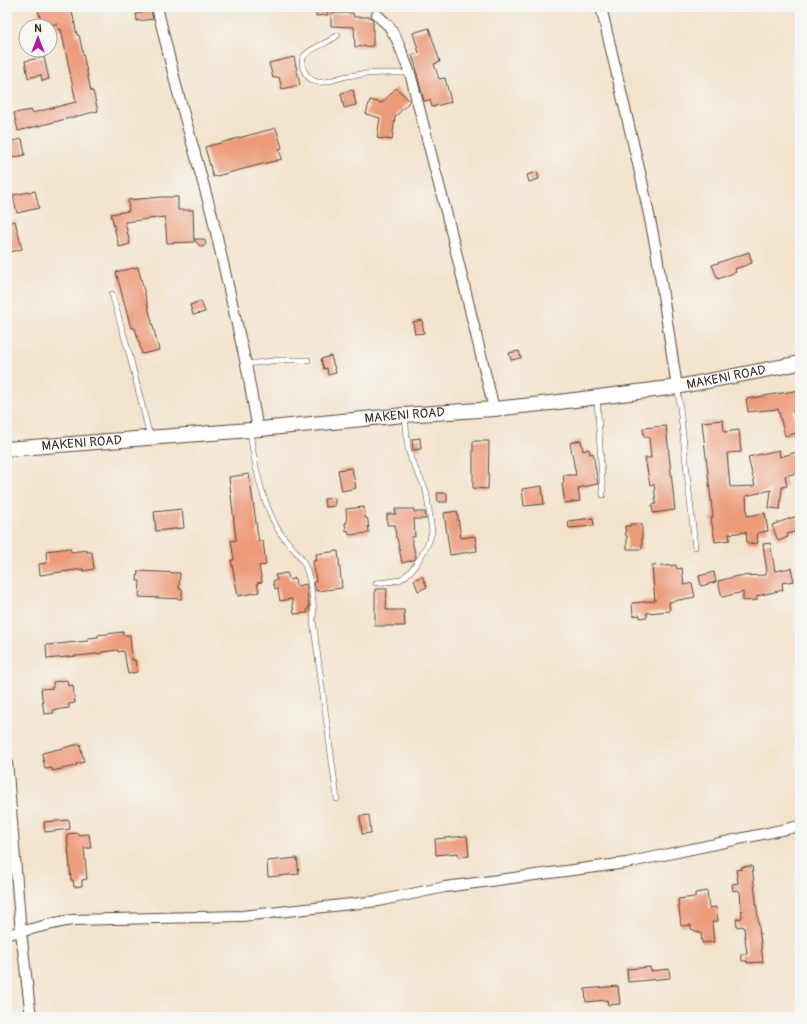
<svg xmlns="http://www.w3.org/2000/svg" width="807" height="1024" viewBox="0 0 807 1024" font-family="Pangolin,sans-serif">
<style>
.building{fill:#ed9a79}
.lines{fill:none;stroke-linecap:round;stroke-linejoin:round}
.service-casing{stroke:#574638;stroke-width:6}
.minor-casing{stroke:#574638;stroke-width:12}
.secondary-casing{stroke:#574638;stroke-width:16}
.service{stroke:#fff;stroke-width:5}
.minor{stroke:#fff;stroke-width:10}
.secondary{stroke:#fff;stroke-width:14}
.labels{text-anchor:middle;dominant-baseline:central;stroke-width:4;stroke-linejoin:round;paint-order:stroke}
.street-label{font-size:13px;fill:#3b2a1e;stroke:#f6f6f2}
</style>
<rect width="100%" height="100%" fill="#f6f6f2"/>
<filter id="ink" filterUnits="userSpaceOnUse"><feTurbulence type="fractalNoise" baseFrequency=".025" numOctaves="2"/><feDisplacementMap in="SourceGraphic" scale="8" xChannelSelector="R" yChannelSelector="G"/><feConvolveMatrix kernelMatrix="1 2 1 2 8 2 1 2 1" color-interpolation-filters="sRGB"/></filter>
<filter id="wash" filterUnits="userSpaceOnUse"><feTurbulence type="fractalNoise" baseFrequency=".012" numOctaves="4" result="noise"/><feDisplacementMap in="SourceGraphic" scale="16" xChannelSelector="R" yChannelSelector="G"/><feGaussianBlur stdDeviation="0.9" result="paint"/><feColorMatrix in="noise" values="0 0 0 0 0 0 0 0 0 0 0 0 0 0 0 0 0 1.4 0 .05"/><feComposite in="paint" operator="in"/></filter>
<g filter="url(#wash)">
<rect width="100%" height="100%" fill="#f3e3cc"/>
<g id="blocks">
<g class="building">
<polygon points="48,7 71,7 77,35 79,35 91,91 93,91 98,111 18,131 14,113 32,110 32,113 76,102 61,29 58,30 57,24 42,26 38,9"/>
<polygon points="315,7 327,7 328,15 316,16"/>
<polygon points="151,11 153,19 137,21 136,14"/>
<polygon points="331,13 353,13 354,17 371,17 373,20 373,46 355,47 354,27 331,26"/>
<polygon points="429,28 440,62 434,64 439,79 445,78 451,102 432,107 430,100 424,101 416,70 417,70 412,55 419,53 413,33"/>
<polygon points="44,57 49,79 42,81 41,75 28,78 25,61"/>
<polygon points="294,57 300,85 282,89 279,77 273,78 269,63"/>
<polygon points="396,88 410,101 395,117 392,140 377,138 380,118 366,114 370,100 382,103"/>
<polygon points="353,90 356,105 344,108 341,93"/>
<polygon points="276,128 282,148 279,149 282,159 213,177 205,147"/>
<polygon points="22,139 25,155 7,159 7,142"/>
<polygon points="537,172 539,179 529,182 527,175"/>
<polygon points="35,191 39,208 17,213 13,195"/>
<polygon points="162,197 178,197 178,210 193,210 194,242 167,243 165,217 125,222 130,244 119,247 111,214 129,211 128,200"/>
<polygon points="15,221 22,249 7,253 7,223"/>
<polygon points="194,239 203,239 205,240 206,244 203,247 200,246"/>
<polygon points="749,252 752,263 735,269 736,272 718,279 712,265"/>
<polygon points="138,267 159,350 142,354 135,328 131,328 116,272"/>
<polygon points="201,301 205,312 193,315 190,305"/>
<polygon points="422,320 424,333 415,334 413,322"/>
<polygon points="519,351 521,358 511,360 509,353"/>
<polygon points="331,356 336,373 328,375 327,368 324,369 321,359"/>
<polygon points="800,390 800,410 793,411 800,432 785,436 778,409 748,412 746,399"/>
<polygon points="723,420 724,432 739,430 741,452 727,453 730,487 755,486 748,457 779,450 780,457 800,451 800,472 785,476 787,486 782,487 780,509 769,508 771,490 746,496 747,516 765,513 768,531 757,533 758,543 747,544 746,532 729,534 730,540 715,542 711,518 713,517 702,422"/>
<polygon points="666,426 675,510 653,513 652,505 656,504 654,484 650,485 645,458 651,458 649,437 644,437 643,428"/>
<polygon points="420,438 421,449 413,450 412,439"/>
<polygon points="581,440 583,451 589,449 590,454 593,453 598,484 578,488 580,501 565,503 562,483 564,483 563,475 576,475 570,443"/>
<polygon points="473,441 489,441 488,489 473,488"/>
<polygon points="352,468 356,488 342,491 338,470"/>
<polygon points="249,474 258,536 259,542 263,541 266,565 259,566 262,582 257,583 259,592 238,596 231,560 234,560 231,541 236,540 229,477"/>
<polygon points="542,486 544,504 524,506 522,489"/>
<polygon points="437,493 447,493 447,502 438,502"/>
<polygon points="335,498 335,506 325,507 324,499"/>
<polygon points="364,507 365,518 367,518 368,521 369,533 349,535 348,530 346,531 345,523 347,523 346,509"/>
<polygon points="182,509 184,528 156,531 154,512"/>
<polygon points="395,509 414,509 414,512 425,512 426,519 414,519 415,537 411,537 416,557 414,560 402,563 397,538 396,538 395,525 387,525 387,514 396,514"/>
<polygon points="457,511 461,538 475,536 477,551 450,555 444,513"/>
<polygon points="797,516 800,525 800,530 787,534 788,537 778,541 772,525"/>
<polygon points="593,518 594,526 569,528 568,521"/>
<polygon points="630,524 642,524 642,549 627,549 627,536 626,536 625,526 630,526"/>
<polygon points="770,543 775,571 791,568 794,581 782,583 783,590 757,596 757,600 743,601 743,592 722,597 718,581 738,576 766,575 766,573 767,572 763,544"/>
<polygon points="70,548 71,552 87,550 87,552 92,552 94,569 83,571 83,569 40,575 39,564 47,563 46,551"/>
<polygon points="338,551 342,588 316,591 314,582 316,582 313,561 317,560 316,554"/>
<polygon points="664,565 665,566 676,565 677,569 682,568 684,585 692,583 695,597 669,602 670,611 647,613 647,617 640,618 640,615 633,616 632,603 655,601 652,566"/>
<polygon points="138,571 180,573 179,589 182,589 182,599 139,597 140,581 137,581"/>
<polygon points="714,572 716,582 701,586 699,576"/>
<polygon points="287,573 290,580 295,578 296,586 306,584 309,606 309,609 307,609 308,613 294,614 292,599 280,601 278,589 275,589 273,581 277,580 275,575"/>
<polygon points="422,576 427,587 418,591 414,580"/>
<polygon points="375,589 387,589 386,610 404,610 405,626 375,626"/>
<polygon points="123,632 123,635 130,635 132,660 135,660 137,672 128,674 124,651 118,652 118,650 102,652 102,653 87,655 47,659 46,645 88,641 88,638 98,637 98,635"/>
<polygon points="67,680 68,686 73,685 75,703 69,704 69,708 53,710 54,713 44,714 41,689 53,688 53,682"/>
<polygon points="80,744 84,762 76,764 76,766 52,771 52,768 45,769 42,753"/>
<polygon points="369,815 371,833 362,834 360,816"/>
<polygon points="69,820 70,829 45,832 44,822"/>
<polygon points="78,833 78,835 89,834 91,848 84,848 87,879 82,880 82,886 74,887 73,880 71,880 67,834"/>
<polygon points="467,836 469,856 458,857 458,853 436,855 435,839"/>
<polygon points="297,858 299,874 268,877 267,861"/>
<polygon points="752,866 763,962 747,963 747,961 742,961 741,954 747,954 744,928 743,926 737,927 736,919 742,918 740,892 738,890 733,891 732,884 738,883 736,870 742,869 741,867"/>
<polygon points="707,891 709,908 716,907 718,921 712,922 714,942 702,943 701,933 691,929 691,925 681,926 678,899 695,897 695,893"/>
<polygon points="650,967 651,971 669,969 670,978 628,982 627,969"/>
<polygon points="618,986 620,1004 608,1005 607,1000 586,1002 585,989"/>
</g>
</g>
</g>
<g filter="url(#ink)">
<use href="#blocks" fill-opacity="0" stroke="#574638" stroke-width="1"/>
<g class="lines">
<g class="service-casing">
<g id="service">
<path d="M338,35C329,43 310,48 304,56C298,66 308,81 318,82C327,84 339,77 348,76C368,72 390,73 410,73"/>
<polyline points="112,294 129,353 150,437"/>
<polyline points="246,364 280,360 308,360"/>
<polyline points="678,389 695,547"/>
<polyline points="597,398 603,495"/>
<path d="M250,431C254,464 261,497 276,526C282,538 293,547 301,558C310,571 315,604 313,620L337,799"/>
<path d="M376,583C384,582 395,582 401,579C413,573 430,544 432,531L426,490L411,459L408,448L405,416"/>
</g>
</g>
<g class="minor-casing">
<g id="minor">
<polyline points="157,7 177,89 212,215 246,364 258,430"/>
<polyline points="601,7 642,181 656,249 677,387"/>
<polyline points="377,15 389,26 397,40 410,73 450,227 494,409"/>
<polyline points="7,761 21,932 31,1017"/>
<path d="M7,934C29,931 50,923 72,920L242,916L378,901L445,887L626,863L800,826"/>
</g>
</g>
<g class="secondary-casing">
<g id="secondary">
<path id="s1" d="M7,449L250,430L404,415L494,409L551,403L677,387L800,363"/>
</g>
</g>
<use href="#service" class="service"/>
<use href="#minor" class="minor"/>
<use href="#secondary" class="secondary"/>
</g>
</g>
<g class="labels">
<g class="street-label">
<text stroke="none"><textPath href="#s1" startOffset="723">MAKENI ROAD</textPath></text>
<text stroke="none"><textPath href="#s1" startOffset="399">MAKENI ROAD</textPath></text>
<text stroke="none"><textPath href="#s1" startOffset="75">MAKENI ROAD</textPath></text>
</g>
</g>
<rect width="807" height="1024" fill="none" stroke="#f6f6f2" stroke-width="24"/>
<g transform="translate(38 38)"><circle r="19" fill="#f6f6f2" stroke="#aba49d"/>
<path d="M0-3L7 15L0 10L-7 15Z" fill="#b5179e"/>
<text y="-6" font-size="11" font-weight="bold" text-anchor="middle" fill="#3b2a1e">N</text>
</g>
</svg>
